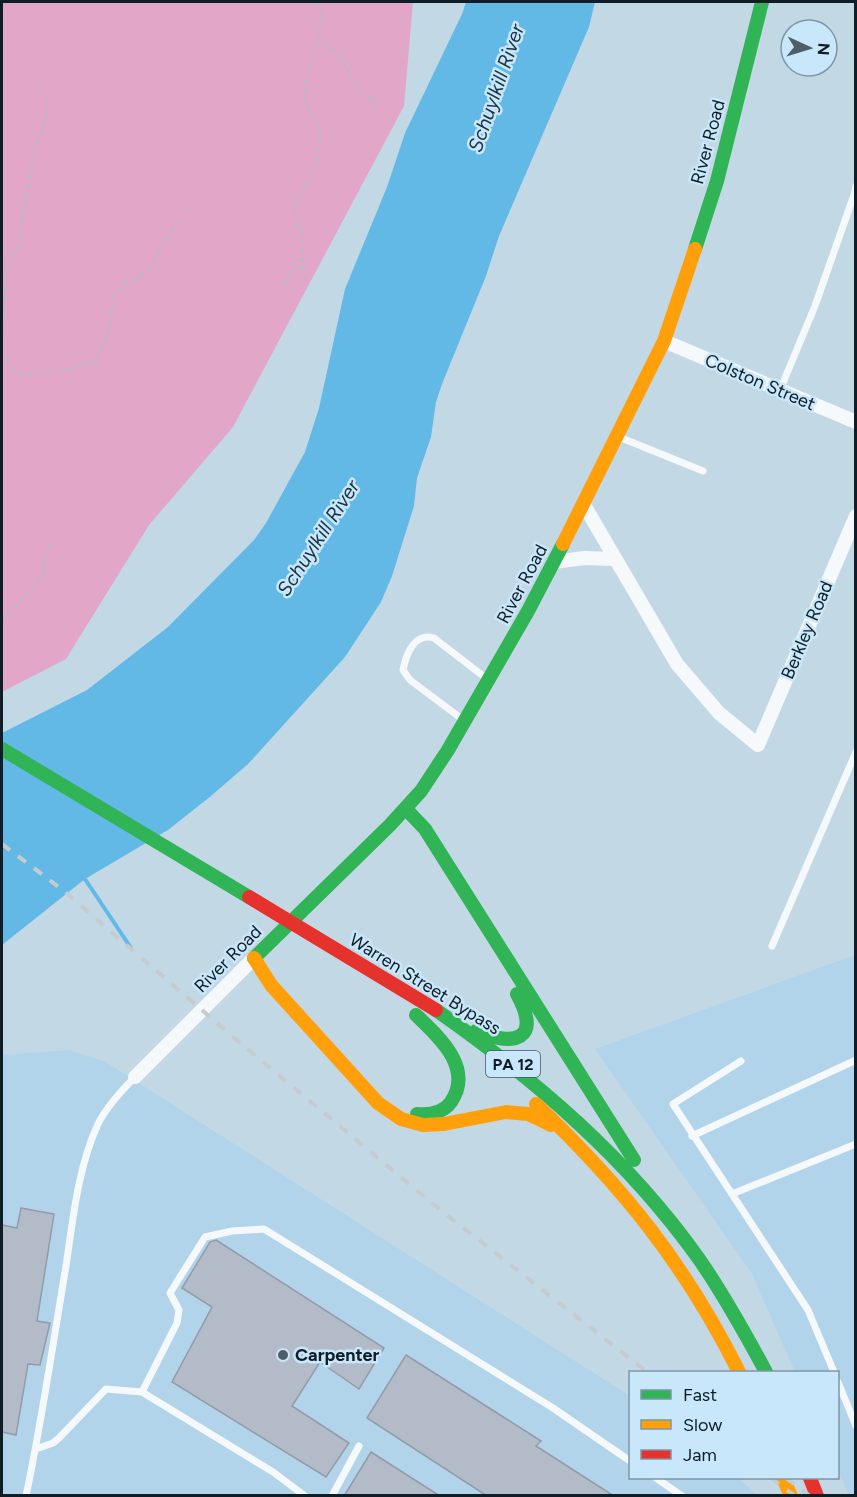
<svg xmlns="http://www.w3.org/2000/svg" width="857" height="1497" viewBox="0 0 857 1497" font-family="Figtree,sans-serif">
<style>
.built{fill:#b1d4ea}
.green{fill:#e1a6c8}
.water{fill:#62b9e6}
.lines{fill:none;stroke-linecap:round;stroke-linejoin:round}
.stream{stroke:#62b9e6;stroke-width:4}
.building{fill:#b4bbc8;stroke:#939ba7;stroke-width:1.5}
.path{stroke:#b6bcc1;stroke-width:2;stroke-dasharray:4.5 4.5;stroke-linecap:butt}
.lane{stroke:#f6f9fb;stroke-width:7}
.street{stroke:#f6f9fb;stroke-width:14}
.fast{stroke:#30b455;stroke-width:14}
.slow{stroke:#ff9f0a;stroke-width:14}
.jam{stroke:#e5322d;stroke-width:14}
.rail{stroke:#c5cbcf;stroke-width:4;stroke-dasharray:10 10;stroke-linecap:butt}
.poi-dot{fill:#4e5e69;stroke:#c8e7fb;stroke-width:2}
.labels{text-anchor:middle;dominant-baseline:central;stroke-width:5;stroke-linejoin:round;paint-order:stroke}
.shield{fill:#c8e7fb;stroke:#465a66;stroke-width:1.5}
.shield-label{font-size:16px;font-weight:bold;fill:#0f1d26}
.street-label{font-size:18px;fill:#0f1d26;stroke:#c8e7fb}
.poi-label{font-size:18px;font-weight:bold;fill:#0f1d26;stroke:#c8e7fb;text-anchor:start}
.water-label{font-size:20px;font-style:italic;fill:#1c3442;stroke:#c8e7fb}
</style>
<rect width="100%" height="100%" fill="#c3d8e5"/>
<g class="built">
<polygon points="855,955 855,1495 849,1495 838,1470 838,1372 795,1372 752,1274 595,1049"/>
<polygon points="68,1050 104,1061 630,1396 630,1478 738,1478 757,1495 2,1496 2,1055"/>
</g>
<polygon class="green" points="2,2 413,2 404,106 233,427 149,525 66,659 2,692"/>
<polygon class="water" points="466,2 595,2 589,27 499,236 486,276 442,384 436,402 431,437 417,478 414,506 392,576 381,602 345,657 248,764 211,796 168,830 85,879 2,945 2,733 87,690 168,627 254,540 266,523 305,452 319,408 345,289 387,187 405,133 462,14"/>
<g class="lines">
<polyline class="stream" points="83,876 131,948"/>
</g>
<g class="building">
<polygon points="21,1208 54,1214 37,1321 50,1323 40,1365 28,1364 16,1435 2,1432 2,1225 17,1228"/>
<polygon points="216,1240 384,1348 359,1389 320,1362 292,1406 349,1443 326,1477 172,1382 212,1307 182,1288 210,1242"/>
<polygon points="406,1355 541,1441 536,1446 614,1496 487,1496 367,1418"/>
<polygon points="371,1452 440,1496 344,1496"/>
</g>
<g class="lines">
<g class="path">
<path d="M314,2C332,17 315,25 321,40C324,47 334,49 339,55C355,74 345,90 376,100V106L373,105L369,97"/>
<polyline points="303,257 302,269 305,280"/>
<path d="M284,284C297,265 309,255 301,231C298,224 294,216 294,209C295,198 314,174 317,160C320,148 323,130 315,120C311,115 308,111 306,104C303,82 313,58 320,37"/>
<polyline points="2,337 7,265 17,249 34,156 46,119 48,104 45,96 39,90"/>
<polyline points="2,353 17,372 25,375 71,369 93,363 102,352 108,334 114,298 125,283 145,273 149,269 178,220"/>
<polyline points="2,621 37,584 44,571 46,553 53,540"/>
</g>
<g class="lane">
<polyline points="780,390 815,306 854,195 856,186"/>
<polyline points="619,437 703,471"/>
<path d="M462,719L410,680L403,670C406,655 414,632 434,638L487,679"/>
<polyline points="772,946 856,752"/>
<polyline points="741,1061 673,1104 808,1310 834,1372"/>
<polyline points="692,1136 856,1060"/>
<polyline points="732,1194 856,1144"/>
<polyline points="838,1382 856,1426"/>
<polyline points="142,1392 177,1323 179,1310 170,1293 205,1237 232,1231 264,1229 553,1408 630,1461"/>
<polyline points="36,1449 53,1443 59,1438 106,1389 142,1392 273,1472 305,1496"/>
<polyline points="656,1478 682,1496"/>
<path d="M26,1496C42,1420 53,1343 66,1266C73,1219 78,1167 98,1124C107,1106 121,1091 135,1077"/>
<polyline points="332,1496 359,1446"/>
</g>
<g class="street">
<polyline points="664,341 856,422"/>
<polyline points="584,505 677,664 719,713 758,745 856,516"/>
<polyline points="554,562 584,558 615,559"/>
<polyline points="135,1077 254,958"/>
</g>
<g class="fast">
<polyline points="695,249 717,181 762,2"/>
<polyline points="2,749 249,897"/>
<polyline points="406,809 425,829 634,1160"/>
<polyline points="254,958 390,825 421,791 448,750 528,611 563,544"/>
<path d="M436,1010C536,1080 628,1159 699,1259C724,1295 745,1333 766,1372"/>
<path d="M416,1015C439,1037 474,1068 451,1102C443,1113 430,1115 417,1114"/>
<path d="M476,1031C515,1047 542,1040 517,994"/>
</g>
<g class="slow">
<polyline points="563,544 664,341 695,249"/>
<polyline points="254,958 271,985 378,1103 401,1119 423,1125 444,1124 506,1112 528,1114 551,1125"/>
<path d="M536,1104C623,1187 685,1264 739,1372"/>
<polyline points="783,1478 791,1496"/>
</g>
<g class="jam">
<polyline points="249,897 436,1010"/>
<polyline points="810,1478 817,1496"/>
</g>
<g class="rail">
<polyline points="2,844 64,891 232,1036 433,1204 647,1372"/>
<polyline points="771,1478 795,1496"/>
<polyline points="786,1478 810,1496"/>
</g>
</g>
<circle class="poi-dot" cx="283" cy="1355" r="6"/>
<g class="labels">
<rect class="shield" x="486" y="1051" width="54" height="26" rx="4.5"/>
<g class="shield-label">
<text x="513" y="1064">PA 12</text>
</g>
<g class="street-label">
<text transform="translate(708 142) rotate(-75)">River Road</text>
<text transform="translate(760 382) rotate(23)">Colston Street</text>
<text transform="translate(522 584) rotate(-62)">River Road</text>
<text transform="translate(807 630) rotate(-67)">Berkley Road</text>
<text transform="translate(228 959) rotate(-45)">River Road</text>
<text transform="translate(425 984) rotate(32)">Warren Street Bypass</text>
</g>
<g class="poi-label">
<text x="295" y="1355">Carpenter</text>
</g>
<g class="water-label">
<text transform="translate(496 88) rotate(-71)">Schuylkill River</text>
<text transform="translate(318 538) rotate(-57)">Schuylkill River</text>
</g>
</g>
<rect width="857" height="1497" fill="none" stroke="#0f1d26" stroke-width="6"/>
<rect x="629" y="1371" width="210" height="108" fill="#c8e7fb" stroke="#7e96a6" stroke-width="1.5"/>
<rect x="641" y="1390" width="30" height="9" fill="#30b455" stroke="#7e96a6" stroke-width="1.5"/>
<text x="683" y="1401" font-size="18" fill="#0f1d26">Fast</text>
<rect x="641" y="1420" width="30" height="9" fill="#ff9f0a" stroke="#7e96a6" stroke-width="1.5"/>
<text x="683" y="1431" font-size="18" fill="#0f1d26">Slow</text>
<rect x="641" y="1450" width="30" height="9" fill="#e5322d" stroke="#7e96a6" stroke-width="1.5"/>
<text x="683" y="1461" font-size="18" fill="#0f1d26">Jam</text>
<g transform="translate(809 48) rotate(94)"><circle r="28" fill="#c8e7fb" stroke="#7e96a6" stroke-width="1.5"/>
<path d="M0-4.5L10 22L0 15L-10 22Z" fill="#4e5e69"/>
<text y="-9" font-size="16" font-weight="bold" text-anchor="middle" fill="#0f1d26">N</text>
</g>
</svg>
